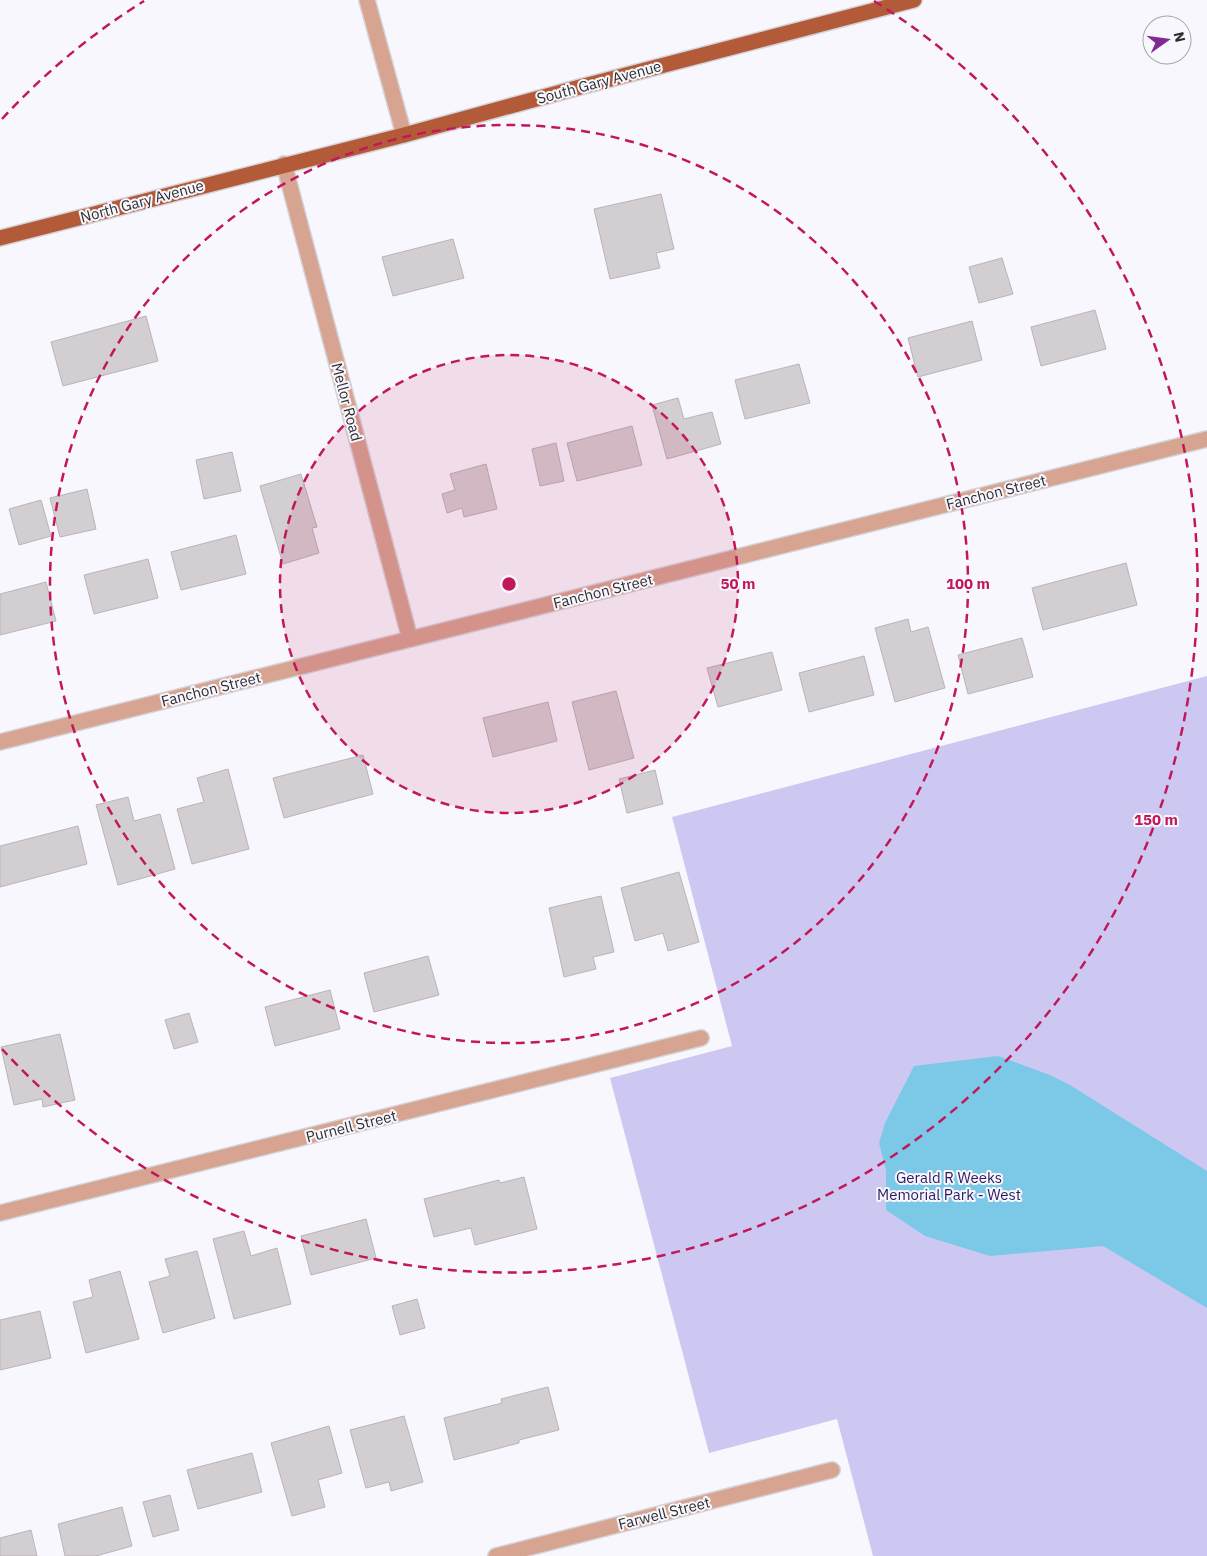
<svg xmlns="http://www.w3.org/2000/svg" width="1207" height="1556" viewBox="0 0 1207 1556" font-family="'IBM Plex Sans',sans-serif">
<style>
.green{fill:#ccc8f2}
.water{fill:#7cc9e7}
.building{fill:#d3ced1;stroke:#bab4b8}
.lines{fill:none;stroke-linecap:round;stroke-linejoin:round}
.minor-casing{stroke:#d3d3d8;stroke-width:18}
.major-casing{stroke:#d3d3d8;stroke-width:18}
.minor{stroke:#d7a491;stroke-width:15}
.major{stroke:#b35a38;stroke-width:15}
.ring{fill:none;stroke:#c2185b;stroke-width:2.5;stroke-dasharray:9 6}
.labels{text-anchor:middle;dominant-baseline:central;stroke-width:4;stroke-linejoin:round;paint-order:stroke}
.street-label{font-size:15px;fill:#2d2d2f;stroke:#f8f7fd}
.park-label{font-size:15px;fill:#2c1a5f;stroke:#f8f7fd}
.centre{fill:#c2185b;stroke:#f8f7fd;stroke-width:2.5}
.ring-label{font-size:15px;text-anchor:middle;font-weight:bold;fill:#c2185b;stroke:#f8f7fd;stroke-width:4;stroke-linejoin:round;paint-order:stroke}
</style>
<rect width="100%" height="100%" fill="#f8f7fd"/>
<polygon class="green" points="1207,676 1207,1556 873,1556 837,1419 709,1453 610,1078 732,1046 672,817"/>
<polygon class="water" points="998,1056 1050,1075 1070,1085 1207,1171 1207,1308 1103,1246 990,1256 925,1236 886,1210 886,1170 879,1143 885,1123 914,1066"/>
<g class="building">
<polygon points="661,194 674,249 656,253 660,268 610,279 594,209"/>
<polygon points="453,239 464,278 393,296 382,257"/>
<polygon points="1002,258 1013,294 979,303 969,267"/>
<polygon points="1095,310 1106,349 1041,366 1031,327"/>
<polygon points="146,316 158,361 63,386 51,342"/>
<polygon points="972,321 982,360 918,377 908,338"/>
<polygon points="799,364 810,403 745,419 735,380"/>
<polygon points="678,398 684,419 712,412 721,444 667,459 652,405"/>
<polygon points="632,426 642,465 577,481 567,443"/>
<polygon points="556,443 564,481 540,486 532,449"/>
<polygon points="232,452 241,491 204,499 196,460"/>
<polygon points="486,464 497,509 464,517 462,508 447,513 442,494 455,490 450,474"/>
<polygon points="301,474 317,527 312,528 319,553 283,564 260,486"/>
<polygon points="87,489 96,529 60,537 50,498"/>
<polygon points="41,500 51,536 19,545 9,509"/>
<polygon points="236,535 246,574 181,590 171,552"/>
<polygon points="148,559 158,598 94,614 84,575"/>
<polygon points="1126,563 1137,605 1043,630 1032,588"/>
<polygon points="46,582 56,621 0,635 0,594"/>
<polygon points="908,619 911,632 928,627 945,688 895,702 875,628"/>
<polygon points="1022,638 1033,677 968,694 958,655"/>
<polygon points="772,652 782,690 718,707 707,668"/>
<polygon points="864,656 874,695 809,712 799,673"/>
<polygon points="616,691 634,758 589,770 572,702"/>
<polygon points="548,702 557,741 493,757 483,718"/>
<polygon points="363,755 373,794 284,818 273,778"/>
<polygon points="228,769 249,849 192,864 177,809 204,802 197,778"/>
<polygon points="655,770 663,804 627,813 619,779"/>
<polygon points="128,797 134,821 160,814 175,869 118,885 96,805"/>
<polygon points="78,826 87,864 0,887 0,846"/>
<polygon points="679,872 699,942 668,951 663,933 635,941 621,888"/>
<polygon points="601,896 614,952 593,957 596,969 564,977 549,908"/>
<polygon points="428,956 439,995 374,1012 364,973"/>
<polygon points="330,990 340,1029 275,1046 265,1007"/>
<polygon points="189,1013 198,1042 174,1049 165,1020"/>
<polygon points="60,1034 75,1100 43,1107 42,1099 14,1105 1,1047"/>
<polygon points="524,1177 537,1229 475,1245 471,1228 434,1237 424,1199 499,1180 500,1183"/>
<polygon points="366,1219 376,1258 311,1275 301,1236"/>
<polygon points="244,1231 251,1256 277,1248 291,1304 234,1319 213,1239"/>
<polygon points="197,1251 215,1318 163,1333 149,1282 170,1276 165,1259"/>
<polygon points="120,1271 139,1339 86,1353 73,1302 93,1297 89,1280"/>
<polygon points="417,1299 425,1328 400,1335 392,1306"/>
<polygon points="40,1311 51,1358 0,1370 0,1320"/>
<polygon points="548,1387 559,1430 519,1440 519,1443 454,1460 444,1418 502,1403 501,1399"/>
<polygon points="404,1416 423,1482 391,1491 389,1482 366,1488 350,1430"/>
<polygon points="329,1426 342,1473 318,1480 325,1507 292,1516 271,1443"/>
<polygon points="252,1453 262,1492 198,1509 187,1470"/>
<polygon points="170,1495 179,1530 153,1537 143,1502"/>
<polygon points="122,1507 132,1546 96,1556 65,1556 58,1524"/>
<polygon points="31,1530 37,1556 0,1556 0,1538"/>
</g>
<g class="lines">
<g class="minor-casing">
<g id="minor">
<polyline points="367,0 404,135"/>
<polyline points="284,164 410,639"/>
<polyline points="0,742 1207,439"/>
<polyline points="0,1213 701,1038"/>
<polyline points="496,1556 832,1470"/>
</g>
</g>
<g class="major-casing">
<polyline id="major" points="0,238 404,135 580,87 914,0"/>
</g>
<use href="#minor" class="minor"/>
<use href="#major" class="major"/>
</g>
<circle cx="509" cy="584" r="229" fill="#c2185b" fill-opacity=".12"/>
<g class="ring">
<circle cx="509" cy="584" r="229"/>
<circle cx="509" cy="584" r="459"/>
<path d="M2 119A688 688 0 0 1 144 1M874 1A688 688 0 1 1 2 1049"/>
</g>
<g class="labels">
<g class="street-label">
<text transform="translate(599 82) rotate(-15)">South Gary Avenue</text>
<text transform="translate(142 201) rotate(-15)">North Gary Avenue</text>
<text transform="translate(347 402) rotate(75)">Mellor Road</text>
<text transform="translate(996 492) rotate(-14)">Fanchon Street</text>
<text transform="translate(603 591) rotate(-14)">Fanchon Street</text>
<text transform="translate(211 689) rotate(-14)">Fanchon Street</text>
<text transform="translate(351 1126) rotate(-14)">Purnell Street</text>
<text transform="translate(664 1513) rotate(-14)">Farwell Street</text>
</g>
<g class="park-label">
<text x="949" y="1177">Gerald R Weeks<tspan x="949" dy="17">Memorial Park - West</tspan></text>
</g>
</g>
<circle cx="509" cy="584" r="8" class="centre"/>
<g class="ring-label">
<text x="738" y="589">50 m</text>
<text x="968" y="589">100 m</text>
<text x="1156" y="825">150 m</text>
</g>
<g transform="translate(1167 40) rotate(76)"><circle r="24" fill="#f8f7fd" stroke="#a7a6ab"/>
<path d="M0-4L9 19L0 12L-9 19Z" fill="#822793"/>
<text y="-8" font-size="14" font-weight="bold" text-anchor="middle" fill="#2d2d2f">N</text>
</g>
</svg>
